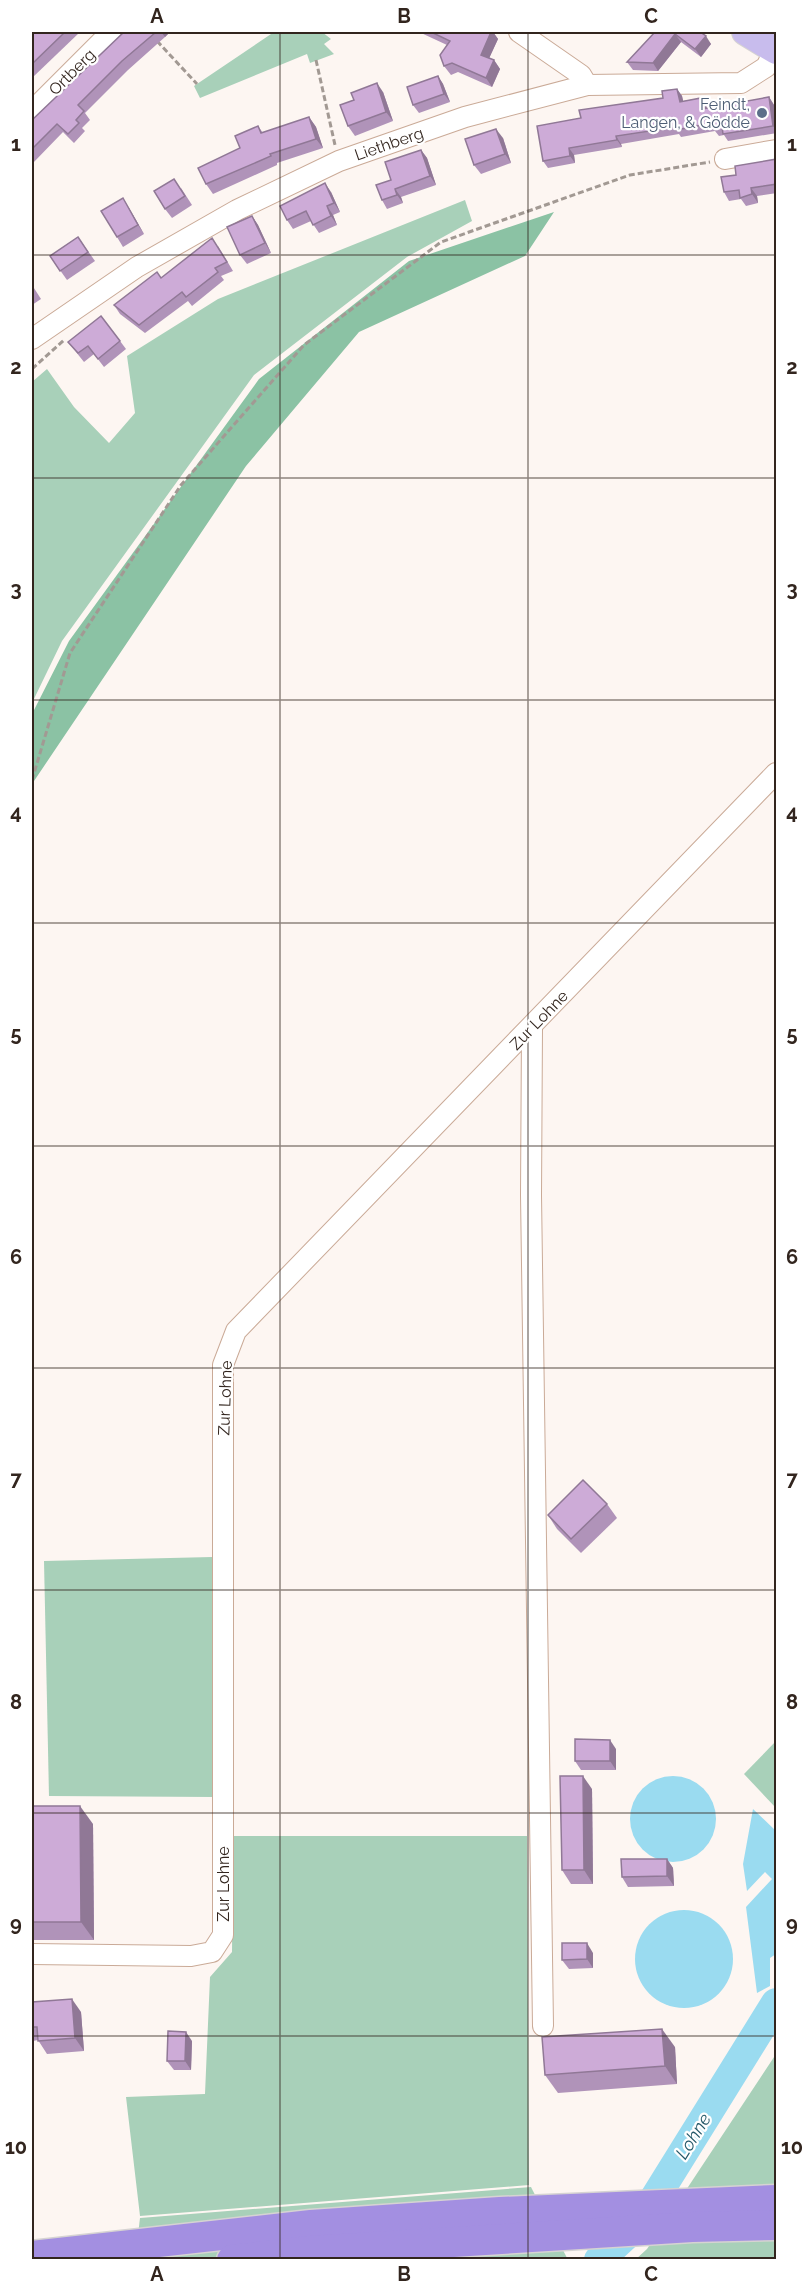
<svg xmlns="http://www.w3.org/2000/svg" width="808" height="2291" viewBox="0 0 808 2291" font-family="Raleway,sans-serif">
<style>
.green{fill:#a8d0b9}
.forest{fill:#8bc2a4}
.water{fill:#9adbf0}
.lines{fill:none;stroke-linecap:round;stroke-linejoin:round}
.river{stroke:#9adbf0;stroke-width:30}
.minor-casing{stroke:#caaa97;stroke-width:22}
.major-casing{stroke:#d6d3d2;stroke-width:28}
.highway-casing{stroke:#d6d3d2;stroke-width:33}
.path{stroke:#a29993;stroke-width:3;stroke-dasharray:6 3;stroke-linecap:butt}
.minor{stroke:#fff;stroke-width:20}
.major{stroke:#c8bced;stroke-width:26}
.highway{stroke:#a38fe1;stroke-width:30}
.wall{fill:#b093b9}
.shaded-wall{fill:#907896}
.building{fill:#cdabd7;stroke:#907896;stroke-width:1.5}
.grid{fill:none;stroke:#32251e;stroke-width:1.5;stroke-opacity:0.55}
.service-dot{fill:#5c6f8a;stroke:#fff;stroke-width:2}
.labels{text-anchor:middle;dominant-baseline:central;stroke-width:4.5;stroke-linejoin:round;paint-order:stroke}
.street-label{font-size:16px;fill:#32251e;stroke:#fff}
.service-label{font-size:16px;fill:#4e5e75;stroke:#fff;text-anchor:end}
.water-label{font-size:18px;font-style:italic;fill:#255969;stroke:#fff}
.neatline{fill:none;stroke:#32251e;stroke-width:2}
.grid-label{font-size:20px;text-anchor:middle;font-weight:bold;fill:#32251e}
</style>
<rect width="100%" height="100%" fill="#fdf6f2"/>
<g class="green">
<polygon points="274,32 322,32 331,39 324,44 334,54 310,63 307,54 200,98 194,86"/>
<polygon points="465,200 472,221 407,257 254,375 62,641 32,703 32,382 47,369 74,407 109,443 135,413 127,356 218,299"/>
<polygon points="212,1557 214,1797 49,1796 44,1561"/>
<polygon points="776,1741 776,1808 744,1774"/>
<polygon points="233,1836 527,1836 529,2185 140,2216 126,2097 205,2094 210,1977 232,1952"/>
<polygon points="776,2054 776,2259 635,2260 647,2249"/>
<polygon points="531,2187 567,2258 565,2260 135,2260 140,2218"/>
</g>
<polygon class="forest" points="554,212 525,256 359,332 246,466 32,784 32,714 69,641 259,379 409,261"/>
<g class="water">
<circle cx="673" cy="1819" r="43"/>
<polygon points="753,1809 776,1831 776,1954 770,1958 770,1986 757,1993 746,1907 772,1879 765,1872 747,1891 743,1864"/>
<circle cx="684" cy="1959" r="49"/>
</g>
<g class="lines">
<polyline class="river" points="599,2260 640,2222 776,2003"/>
<g class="minor-casing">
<g id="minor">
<polyline points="519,32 581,75 587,85"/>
<polyline points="32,111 111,32"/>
<polyline points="725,159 776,150"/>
<polyline points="32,339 137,267 237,210 339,161 465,117 587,85 741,83 766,67 775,50"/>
<polyline points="532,1028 531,1195 543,2026"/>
<polyline points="32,1954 191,1956 212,1952 223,1935 223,1365 236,1331 776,773"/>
</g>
</g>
<g class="major-casing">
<polyline id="major" points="745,32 776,51"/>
</g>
<g class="highway-casing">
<g id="highway">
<polyline points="32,2256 311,2225 500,2212 776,2200"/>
<polyline points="232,2260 309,2251 692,2227 776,2225"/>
</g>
</g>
<g class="path">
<polyline points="157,41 197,84"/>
<polyline points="316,60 335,145"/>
<polyline points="32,369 64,340"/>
<polyline points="32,388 32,392"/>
<polyline points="32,780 70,653 181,485 304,345 441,242 630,175 710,162"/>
</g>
<use href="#minor" class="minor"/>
<use href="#major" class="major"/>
<use href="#highway" class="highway"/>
</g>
<g class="wall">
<polygon points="35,32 80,32 32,78 32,35"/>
<polygon points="124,32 170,32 165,37 128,70 85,113 90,120 82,128 85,131 74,143 63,132 32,164 32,120"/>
<polygon points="419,32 493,32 498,39 489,58 494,60 500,69 492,87 458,72 451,75 444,66 447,45"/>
<polygon points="653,32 700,32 711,44 701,57 681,42 658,71 633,70 627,62 654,33"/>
<polygon points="438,76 443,84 450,102 419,113 413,105"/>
<polygon points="677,89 682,96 683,101 701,98 706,105 707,108 769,97 774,105 777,122 777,133 728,141 724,135 719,136 715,131 681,137 679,134 621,144 622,147 574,155 575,163 548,168 543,161 581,118 663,98"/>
<polygon points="383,92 393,121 355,136 348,126"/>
<polygon points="309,117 316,127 323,148 277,163 277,165 213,194 206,184 240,148 258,126 263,133"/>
<polygon points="503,138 511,163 481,174 474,165"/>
<polygon points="421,150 427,158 436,185 401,197 403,203 387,209 382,200 391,180"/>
<polygon points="777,159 777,193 757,196 758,203 746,206 741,199 729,201 724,192 736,175"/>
<polygon points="181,188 192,205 172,218 165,209"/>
<polygon points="331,192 340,212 333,215 337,225 319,233 311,221 293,229 287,220"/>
<polygon points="129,208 144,234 123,247 117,237"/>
<polygon points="252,216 258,225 271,253 247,264 240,255"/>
<polygon points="78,237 95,261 67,280 50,256"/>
<polygon points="218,246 233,271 221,276 224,280 192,306 188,301 145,333 120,314 114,305"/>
<polygon points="32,285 41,299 32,305"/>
<polygon points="120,341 126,349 104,367 94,354 84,362 68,342"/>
<polygon points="607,1504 617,1518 581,1553 557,1529 548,1515"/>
<polygon points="616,1749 616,1770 581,1770 575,1761"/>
<polygon points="592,1789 593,1884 571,1884 562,1870"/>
<polygon points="32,1806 93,1824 94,1940 32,1940"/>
<polygon points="667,1859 673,1868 674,1886 628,1887 622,1877"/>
<polygon points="593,1953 593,1968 569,1969 562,1960"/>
<polygon points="32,1983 33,1985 34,2002 81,2012 84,2051 47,2054 38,2040 33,2041 32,2038"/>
<polygon points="192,2041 191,2070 174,2070 167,2061"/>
<polygon points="675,2047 677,2084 558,2093 545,2075"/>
</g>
<g class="shaded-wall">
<polygon points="161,32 170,32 165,37"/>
<polygon points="491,32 493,32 498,39 487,63 481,55"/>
<polygon points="675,34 681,42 658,71 653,63"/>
<polygon points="706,36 711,44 701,57 695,49"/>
<polygon points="494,60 500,69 492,87 486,78"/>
<polygon points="438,76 443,84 450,102 444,94"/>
<polygon points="377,83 383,92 393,121 386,112"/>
<polygon points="677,89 682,96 685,109 680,102"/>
<polygon points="769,97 774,105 777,122 777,130 773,126"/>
<polygon points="701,98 706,105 708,116 703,109"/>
<polygon points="309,117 316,127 323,148 316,139"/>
<polygon points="496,129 503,138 511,163 505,154"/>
<polygon points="616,136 621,144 622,147 617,140"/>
<polygon points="569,148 574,155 575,163 570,156"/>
<polygon points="421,150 427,158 436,185 430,176"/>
<polygon points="325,183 331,192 340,212 334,203"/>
<polygon points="751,188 757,196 758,203 752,194"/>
<polygon points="395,189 401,197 403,203 397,195"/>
<polygon points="123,198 129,208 144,234 138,225"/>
<polygon points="327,206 333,215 337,225 331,216"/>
<polygon points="252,216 258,225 271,253 265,243"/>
<polygon points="610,1740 616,1749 616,1770 610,1761"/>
<polygon points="583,1776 592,1789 593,1884 584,1870"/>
<polygon points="80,1806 93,1824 94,1940 81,1922"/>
<polygon points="667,1859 673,1868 674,1886 667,1876"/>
<polygon points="587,1943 593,1953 593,1968 587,1959"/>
<polygon points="32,1983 33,1985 34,2002 32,1998"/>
<polygon points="72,1999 81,2012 84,2051 75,2038"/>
<polygon points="662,2029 675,2047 677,2084 665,2066"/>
<polygon points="186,2032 192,2041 191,2070 185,2061"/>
</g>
<g class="building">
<polygon points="35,32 65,32 32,64 32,35"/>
<polygon points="124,32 156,32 122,61 78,105 84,111 76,120 79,123 68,134 57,124 32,149 32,120"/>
<polygon points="431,32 491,32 481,55 494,60 486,78 452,63 444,66 440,55 450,41"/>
<polygon points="655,32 700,32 706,36 695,49 675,34 653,63 627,62"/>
<polygon points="438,76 444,94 413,105 407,87"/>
<polygon points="377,83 386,112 348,126 340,105 354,100 351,93"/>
<polygon points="677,89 680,102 701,98 703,109 769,97 773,126 723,134 722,127 714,129 713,123 676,130 676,127 616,136 617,140 569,148 570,156 543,161 537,126 581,118 579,110 663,98 662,91"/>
<polygon points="309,117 316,139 270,154 271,156 206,184 198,168 240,148 235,136 258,126 261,133"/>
<polygon points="496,129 505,154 474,165 465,139"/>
<polygon points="421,150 430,176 395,189 397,195 382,200 376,185 391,180 385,162"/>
<polygon points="777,159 777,184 751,188 752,194 740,198 739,190 724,192 721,177 736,175 735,166"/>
<polygon points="174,179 185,196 165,209 154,191"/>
<polygon points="325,183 334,203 327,206 331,216 313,225 306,211 287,220 280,206"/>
<polygon points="123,198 138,225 117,237 101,211"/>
<polygon points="252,216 265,243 240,255 227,227"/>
<polygon points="78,237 88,252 60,271 50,256"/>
<polygon points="212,238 227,262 215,268 218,272 186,297 182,292 139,325 114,305 157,272 161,278"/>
<polygon points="101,316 120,341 98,359 88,346 78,353 68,342"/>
<polygon points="583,1480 607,1504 571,1539 548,1515"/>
<polygon points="575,1739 610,1740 610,1761 575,1761"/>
<polygon points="560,1776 583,1776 584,1870 562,1870"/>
<polygon points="32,1806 80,1806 81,1922 32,1922"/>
<polygon points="621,1859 667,1859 667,1876 622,1877"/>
<polygon points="562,1943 587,1943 587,1959 562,1960"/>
<polygon points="72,1999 75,2038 38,2041 37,2027 32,2027 32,2002"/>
<polygon points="662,2029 665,2066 545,2075 542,2037"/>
<polygon points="168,2031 186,2032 185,2061 167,2061"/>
</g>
<path class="grid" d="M280,32V2260M528,32V2260M32,255H776M32,478H776M32,700H776M32,923H776M32,1146H776M32,1368H776M32,1590H776M32,1813H776M32,2036H776"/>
<circle class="service-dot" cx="762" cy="113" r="6"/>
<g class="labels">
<g class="street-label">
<text transform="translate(72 72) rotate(-45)">Ortberg</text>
<text transform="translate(389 144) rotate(-19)">Liethberg</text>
<text transform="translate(539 1020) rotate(-46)">Zur Lohne</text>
<text transform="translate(225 1398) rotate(-88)">Zur Lohne</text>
<text transform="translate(223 1884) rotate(-90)">Zur Lohne</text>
</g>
<g class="service-label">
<text x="750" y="104">Feindt,<tspan x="750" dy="18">Langen, &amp; Gödde</tspan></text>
</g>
<g class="water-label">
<text transform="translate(693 2136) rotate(-58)">Lohne</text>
</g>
</g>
<rect width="808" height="2291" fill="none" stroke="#ffffff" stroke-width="66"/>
<rect x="33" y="33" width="742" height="2225" class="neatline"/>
<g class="grid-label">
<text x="157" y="23">A</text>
<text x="404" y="23">B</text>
<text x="651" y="23">C</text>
<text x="16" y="151">1</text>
<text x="792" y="151">1</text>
<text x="16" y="374">2</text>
<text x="792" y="374">2</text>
<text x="16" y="596">3</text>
<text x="792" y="596">3</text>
<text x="16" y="819">4</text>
<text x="792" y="819">4</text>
<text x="16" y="1041">5</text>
<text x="792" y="1041">5</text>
<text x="16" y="1264">6</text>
<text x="792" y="1264">6</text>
<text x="16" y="1486">7</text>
<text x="792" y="1486">7</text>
<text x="16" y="1709">8</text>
<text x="792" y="1709">8</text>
<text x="16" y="1931">9</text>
<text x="792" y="1931">9</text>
<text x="16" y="2154">10</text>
<text x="792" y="2154">10</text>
<text x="157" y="2281">A</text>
<text x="404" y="2281">B</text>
<text x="651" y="2281">C</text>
</g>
</svg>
